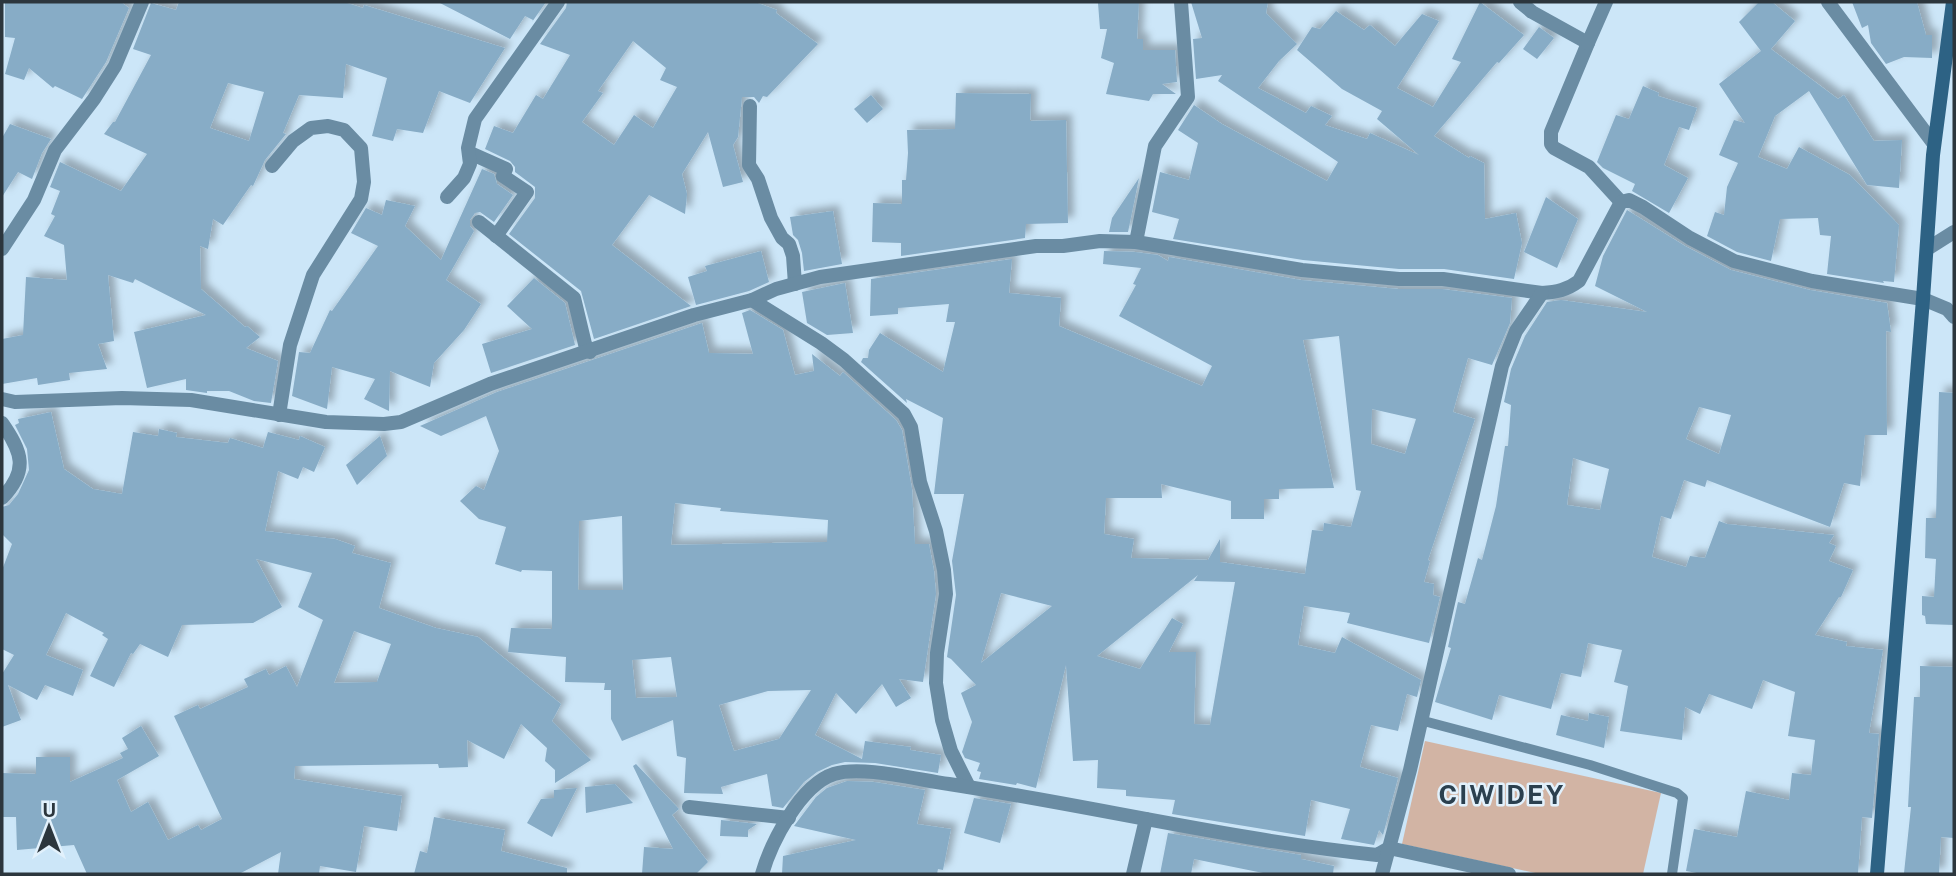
<svg xmlns="http://www.w3.org/2000/svg" width="1956" height="876" viewBox="0 0 1956 876" font-family="'Public Sans',sans-serif">
<style>
.green{fill:#d2b4a4}
.building{fill:#87acc6;fill-rule:evenodd;filter:url(#shadow)}
.lines{fill:none;stroke-linecap:round;stroke-linejoin:round}
.lane{stroke:#6a8ca3;stroke-width:10}
.street{stroke:#6a8ca3;stroke-width:14}
.secondary{stroke:#2d6284;stroke-width:14}
.labels{text-anchor:middle;dominant-baseline:central;stroke-width:5;stroke-linejoin:round;paint-order:stroke}
.district-label{font-size:26px;font-weight:bold;letter-spacing:2px;fill:#2b404f;stroke:#e2f1fc}
</style>
<defs>
<filter id="shadow"><feDropShadow dx="6" dy="-6" stdDeviation="3.5" flood-color="#0004"/></filter>
</defs>
<rect width="100%" height="100%" fill="#cce6f8"/>
<polygon class="green" points="1425,741 1661,793 1643,874 1540,874 1402,844"/>
<g class="building">
<polygon points="5,2 121,2 129,8 106,62 82,99 55,86 53,88 29,68 24,80 5,74 15,38 5,37"/>
<path d="M179,2H344L363,8L364,5L505,48L470,103L439,91L423,133L397,129L393,141L372,136L387,78L346,64L343,98L299,95L283,133L286,134L265,160L253,186L251,185L223,225L213,219L208,249L200,246L201,289L245,327L247,326L260,337L246,348L278,361L271,403L254,401L229,391H207V393L186,390V379L147,388L134,332L206,315L135,279L133,283L108,275L114,341L98,344L107,369L69,373L70,380L38,385L37,378L2,384V339L23,335L26,277L67,280L64,245L44,236L55,216L51,214L60,191L50,187L60,162L121,191L147,154L104,134L113,122H115L151,55L133,49L151,3L176,10ZM228,83L264,92L249,141L210,128Z"/>
<polygon points="438,2 546,2 532,22 533,20 525,16 510,39"/>
<path d="M567,2H755L777,10L776,13L818,44L767,97L763,96L759,103L754,97H742L738,137L733,145L743,182L723,187L708,132L682,174L687,194L685,214L649,195L612,245L691,306L594,339L581,291L509,234L535,198V187L515,172V167L510,161L485,149L494,126L513,133L536,95L543,99L570,55L540,44L566,8ZM633,41L666,68L660,80L677,87L653,128L634,115L614,145L582,122L603,93L598,91Z"/>
<polygon points="1139,2 1137,39 1143,39 1143,50 1175,50 1177,82 1162,84 1176,94 1153,94 1149,101 1106,94 1114,63 1101,58 1107,29 1100,29 1098,3"/>
<polygon points="1191,2 1268,2 1266,13 1297,44 1279,61 1258,88 1306,113 1311,106 1332,116 1325,125 1367,139 1370,133 1419,155 1377,119 1382,111 1342,89 1297,50 1312,27 1320,29 1336,11 1364,30 1370,25 1395,46 1422,14 1439,21 1397,88 1433,107 1461,62 1452,59 1480,2 1524,35 1499,63 1497,62 1434,136 1469,158 1470,156 1484,163 1485,219 1516,213 1522,243 1514,279 1444,269 1399,269 1303,260 1173,239 1179,219 1152,212 1160,172 1189,180 1198,143 1178,130 1194,105 1222,124 1327,181 1338,162 1218,81 1222,75 1196,79 1193,39 1202,38"/>
<polygon points="1759,2 1772,2 1795,21 1771,49 1838,99 1844,95 1874,141 1902,140 1899,188 1867,185 1809,91 1775,116 1758,157 1787,169 1799,147 1850,175 1899,225 1894,282 1883,281 1884,283 1827,274 1831,236 1820,235 1818,218 1780,219 1771,261 1737,252 1707,236 1715,212 1724,215 1727,187 1738,163 1719,155 1734,120 1745,123 1719,84 1761,51 1739,22"/>
<polygon points="1852,2 1917,2 1926,35 1932,35 1932,58 1904,57 1886,64 1871,43 1868,25 1862,28"/>
<polygon points="1539,27 1554,38 1537,59 1523,49"/>
<polygon points="1643,86 1659,93 1658,96 1697,108 1689,130 1679,127 1664,165 1688,178 1669,213 1632,191 1635,184 1603,168 1597,162 1616,115 1629,119"/>
<polygon points="956,93 1031,94 1030,121 1066,120 1068,223 1026,224 1025,238 901,256 901,243 872,242 873,203 902,204 902,180 906,180 908,153 907,130 955,129"/>
<polygon points="871,95 883,109 867,123 854,109"/>
<polygon points="10,124 51,139 42,153 32,179 18,172 2,197 2,138"/>
<polygon points="482,169 494,174 497,184 513,195 494,222 480,212 475,213 470,220 470,226 474,231 446,280 481,304 464,330 434,363 430,387 390,371 389,411 364,399 375,379 332,367 327,409 292,396 299,352 310,353 330,310 332,311 378,246 351,233 366,208 382,215 386,200 415,206 405,226 441,260"/>
<polygon points="1139,178 1128,232 1109,232 1112,218"/>
<polygon points="1546,197 1578,219 1557,268 1524,252"/>
<path d="M1627,210L1685,246L1731,270L1810,290L1887,303L1891,332L1886,331L1887,435H1865L1860,486L1844,483L1830,527L1707,480L1705,487L1684,480L1671,519L1661,516L1652,557L1686,567L1690,556L1705,558L1719,521L1727,524L1834,535L1829,543L1836,546L1829,561L1853,570L1841,597H1839L1815,635L1847,642L1846,646L1883,650L1869,733L1879,734L1872,818L1862,817L1858,874H1702L1686,871L1694,829L1737,837L1746,791L1789,800L1792,773L1811,775L1815,740L1788,736L1795,692L1763,680L1752,709L1709,694L1700,714L1685,707L1682,740L1620,731L1628,686L1614,682L1622,650L1588,643L1581,677L1561,673L1551,709L1499,695L1492,720L1435,702L1451,648L1448,647L1458,602L1465,604L1478,558L1482,560L1496,506L1505,446H1508L1511,405L1504,402L1511,369L1525,336L1547,302L1561,300L1647,312L1595,286L1603,256ZM1699,407L1731,415L1719,454L1686,439ZM1573,458L1609,469L1600,510L1567,505Z"/>
<polygon points="833,211 842,264 804,271 802,253 798,240 793,235 790,217"/>
<polygon points="761,251 769,282 749,291 696,305 688,277 707,271 705,266"/>
<path d="M1104,251L1135,252L1158,255L1168,261L1169,257L1301,280L1398,289H1442L1512,298L1510,323L1492,365L1468,358L1453,412L1475,419L1428,560L1430,561L1424,582L1434,584L1433,595L1440,597L1429,643L1347,623L1350,613L1304,606L1298,645L1335,653L1342,637L1421,680L1417,697L1407,694L1398,731L1371,725L1360,767L1398,778L1383,835L1379,830L1374,845L1341,839L1350,809L1311,800L1305,836L1172,814L1175,800L1126,796V790L1097,788L1098,760L1073,761L1066,665L1036,788L1017,783L1016,785L979,779L981,772L977,771L980,763L965,758L962,752L972,722L961,693L976,685L951,659L947,657L956,595L952,561L964,494H934L943,418L906,399L907,403L861,362L863,358H868L869,350L880,333L943,372L955,322H946L949,304L898,308V314L870,316L871,279L1012,259L1009,293L1061,298L1059,326L1202,386L1212,366L1119,316L1136,285L1133,284L1141,268L1103,264ZM1339,336L1356,490L1361,491L1351,527L1324,523L1323,531L1312,530L1305,574L1220,562V539L1208,560L1131,558L1134,539L1104,534L1106,498H1162L1161,484L1231,501V519H1264V499H1279V489L1334,488L1303,340ZM1372,409L1416,419L1405,454L1371,444ZM1198,575L1194,581L1235,582L1210,725L1194,724L1196,652H1169L1183,624L1172,618L1140,669L1097,656ZM1001,593L1052,606L981,663Z"/>
<polygon points="534,278 565,303 575,345 491,373 482,344 532,329 507,306"/>
<polygon points="845,283 853,333 827,335 807,323 802,292"/>
<path d="M750,310L783,330L795,375L814,371L812,354L840,376L843,372L896,420L902,430L912,489L915,544H929L934,571L936,594L923,682L899,679L911,698L896,707L882,684L856,714L836,693L815,735L862,759L865,741L911,747L910,750L941,755L938,773L875,763L845,762L832,765L817,772L804,782L783,808L772,806L767,774L721,787L723,794L684,793L686,758L677,756L673,720L622,741L611,719V690H604L605,683L565,682L566,657L508,652L511,628L552,629V571L522,570L521,572L495,564L506,527L479,519L460,501L476,486L484,490L499,451L486,416L441,436L420,426L497,392L702,323L709,353L753,354L742,313ZM675,503L721,508L720,511L828,520L827,542L671,545ZM622,516L623,590H578L579,521ZM671,657L677,697L636,698L632,660ZM811,690L779,739L734,751L719,705L768,691Z"/>
<polygon points="1939,392 1954,393 1954,625 1926,624 1925,616 1922,615 1922,596 1934,597 1936,559 1925,558 1926,518 1936,518"/>
<path d="M51,412L64,469L93,489L122,494L133,432L158,436L159,429L177,433L176,437L228,443L230,438L263,448L268,432L299,440L300,436L325,447L314,472L303,467L298,479L278,471L265,531L335,539L355,546L352,553L391,563L379,608L436,628L478,637L561,704L552,721L591,760L555,783V770L545,761L547,748L521,724L504,759L467,740L468,767L439,768L438,764L295,766L294,779L402,796L397,831L364,826L356,872L320,866L319,874H278L281,852L239,874H87L74,845L17,850L16,817H2V773L36,774V757H70V782L123,758L120,753L128,749L122,738L141,726L159,756L117,780L131,812L148,802L168,840L198,825L201,830L222,819L174,716L198,705L200,709L248,687L244,679L266,669L269,675L286,666L297,687L323,620L298,607L312,573L256,559L282,607L253,623L182,625L168,657L140,644L133,654L131,653L114,687L90,676L108,639L102,635L104,633L66,613L46,655L83,670L73,696L45,685L37,700L8,685L21,720L2,727V674L14,655L2,649V570L12,544L2,534V507L9,505L18,494L29,470L27,449L15,425L19,423L18,419ZM354,631L391,644L377,682L334,683Z"/>
<polygon points="380,436 387,456 357,485 346,465"/>
<polygon points="1920,666 1954,667 1954,838 1941,837 1939,874 1904,873 1911,807 1908,807 1914,697 1920,697"/>
<polygon points="1589,713 1609,717 1604,748 1556,735 1561,715 1588,721"/>
<polygon points="636,764 679,809 672,815 708,862 696,874 642,874 644,847 673,849 633,766"/>
<polygon points="847,781 874,782 925,790 917,824 951,829 943,870 938,869 937,874 782,874 783,856 856,840 794,826 816,797 827,788"/>
<polygon points="615,784 633,803 586,813 585,787"/>
<polygon points="577,788 552,837 527,823 541,799 554,798 554,790"/>
<polygon points="974,798 1011,804 1000,843 964,833"/>
<polygon points="434,817 505,830 501,851 567,868 567,874 414,874 420,851 427,853"/>
<polygon points="721,820 757,824 748,830 748,837 720,836"/>
<polygon points="1168,833 1301,855 1301,859 1334,866 1333,874 1268,874 1194,859 1191,874 1160,874"/>
</g>
<g class="lines">
<polyline class="lane" points="1420,720 1590,765 1677,793 1683,798 1672,874"/>
<g class="street">
<polyline points="1520,2 1532,12 1588,43 1551,132 1551,144 1554,148 1589,167 1621,202"/>
<polyline points="1828,2 1934,144"/>
<polyline points="1588,43 1606,2"/>
<polyline points="750,106 749,165 758,179 771,218 782,238 789,244 793,256 795,284"/>
<polyline points="470,153 506,169 503,176 527,192 496,236"/>
<polyline points="272,166 293,141 311,128 328,126 344,130 361,148 364,182 361,199 313,275 290,345 279,415"/>
<polyline points="447,197 464,178 470,164 468,148 475,119 558,2"/>
<polyline points="479,222 574,298 585,344 590,352"/>
<polyline points="1136,242 1155,146 1188,97 1181,2"/>
<polyline points="2,249 34,200 55,150 94,99 115,66 142,2"/>
<polyline points="1927,249 1954,232"/>
<polyline points="752,300 821,343 844,360 904,414 911,427 920,482 936,531 944,570 946,594 937,653 936,683 942,720 951,751 969,787"/>
<path d="M2,399L15,402L122,398L191,400L326,422L384,424L401,422L490,384L694,315L752,300L776,289L820,277L1036,246H1063L1100,241L1136,242L1302,270L1399,279H1443L1542,293C1557,292 1567,290 1579,281L1621,202L1629,200L1643,207L1690,238L1734,261L1812,281L1923,299L1947,309L1954,317"/>
<path d="M2,423C22,452 29,470 2,498"/>
<polyline points="689,807 789,818"/>
<path d="M762,874C771,843 800,785 834,774C862,765 918,780 949,784C1092,806 1233,840 1377,855L1389,848L1410,770L1502,366L1516,331L1542,293"/>
<polyline points="1133,874 1146,819"/>
<polyline points="1382,874 1389,848 1509,874"/>
</g>
<polyline class="secondary" points="1877,874 1923,299 1933,155 1953,2"/>
</g>
<g class="labels">
<g class="district-label">
<text x="1502" y="794">CIWIDEY</text>
</g>
</g>
<rect width="1956" height="876" fill="none" stroke="#2c363d" stroke-width="7"/>
<g transform="translate(49 827)" stroke="#e2f1fc" stroke-width="5" paint-order="stroke">
<path d="M0-5L12 26L0 18L-12 26Z" fill="#2c363d"/>
<text y="-10" font-size="19" font-weight="bold" text-anchor="middle" fill="#2c363d">U</text>
</g>
</svg>
